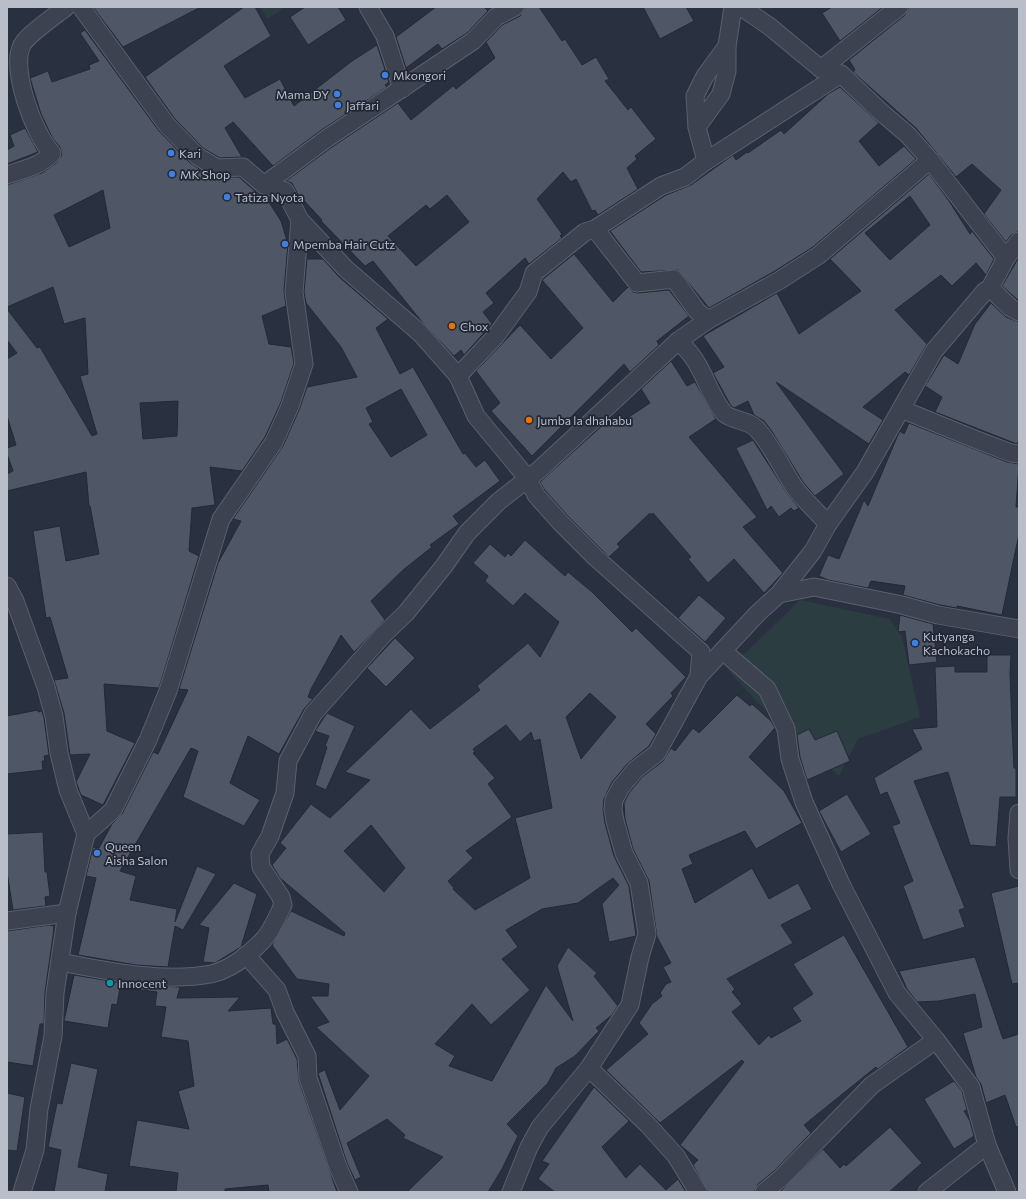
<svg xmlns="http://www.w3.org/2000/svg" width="1026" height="1199" viewBox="0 0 1026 1199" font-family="Commissioner,sans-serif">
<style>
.green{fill:#2b3d41}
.building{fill:#4f5767;stroke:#232936;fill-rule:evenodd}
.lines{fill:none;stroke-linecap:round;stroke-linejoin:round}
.minor-casing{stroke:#5a606c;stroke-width:19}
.minor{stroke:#3c424f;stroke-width:17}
.shop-dot{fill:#3f7fe0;stroke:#212734;stroke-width:1.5}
.food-dot{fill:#e8710a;stroke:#212734;stroke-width:1.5}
.culture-dot{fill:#0f9aa8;stroke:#212734;stroke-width:1.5}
.labels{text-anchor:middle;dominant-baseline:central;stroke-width:3.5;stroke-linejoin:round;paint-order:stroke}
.poi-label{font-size:12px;fill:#b9bec9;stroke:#212734;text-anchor:start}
</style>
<rect width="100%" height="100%" fill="#29303f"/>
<g class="green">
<polygon points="260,7 285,7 267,19"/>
<polygon points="800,600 890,619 902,637 920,717 858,739 839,776 756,701 728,670"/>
</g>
<g class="building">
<polygon points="93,7 201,7 123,47"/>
<polygon points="244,7 255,7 271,36 224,66 245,98 280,79 294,106 352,61 377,45 389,82 385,85 387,87 320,131 273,166 233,122 225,128 242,157 220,158 203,148 175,119 145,77"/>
<polygon points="305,7 338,7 346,20 308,45 290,17"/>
<polygon points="436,7 484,7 488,11 467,33 442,49 438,44 406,68 396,37"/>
<path d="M525,7H539L562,41L565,39L582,65L596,57L609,79L605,81L628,110L631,107L656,139L635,156L637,159L627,168L638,189L598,215L595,210L592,211L576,179L571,182L563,172L537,199L562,234L560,236L562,238L529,264L525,258L486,293L494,303L483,312L492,324L464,355L461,350L454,356L422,322L373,261L365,266L321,221L322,220L297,193L292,183L286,181L332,147L398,103L411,120L453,86L456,89L495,58L486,42L502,25L520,16ZM447,195L469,222L416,266L388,236L426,205L430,209Z"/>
<polygon points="643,7 686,7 694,21 660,39"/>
<polygon points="832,7 883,7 840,41 822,13"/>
<polygon points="909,7 1019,7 1019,231 1011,235 1006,242 984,214 1001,190 972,164 956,177 916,128 853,72 855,70 849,60 905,15"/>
<path d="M85,30L159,131L190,163L212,177H239L257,193L265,196L281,221L288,244L284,291L286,306L262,316L269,344L291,347L294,363L281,402L265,437L242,471L210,467L215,505L192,508L189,551L199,556L159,688L104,684L107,731L135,743L103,805L81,795L78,787L76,782L90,754L70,755L64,713L54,680L68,678L50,617L46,618L33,531L60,526L66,561L99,554L90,506H89L86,472L7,491V474L13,471L7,454V448L16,445L7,416V359L17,353L7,340V309L37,348L40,347L92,436L97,434L80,376L88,374L85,318L64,324L53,287L7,307V185L42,173L55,164L62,155L60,147L53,139L41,114L30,78L48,71L52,82L90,69L89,65L99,61L80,33ZM103,190L110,228L69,247L54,215ZM178,401L177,436L143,439L140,403Z"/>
<polygon points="840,87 879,123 859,141 879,166 904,146 916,159 813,247 775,271 709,308 678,270 641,272 610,231 666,195 691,185 733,155 736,160 747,152 748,153 781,130 784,134 828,94"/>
<polygon points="25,128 38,152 7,164 7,150 14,146 10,135"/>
<path d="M929,174L949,201L970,234L972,231L994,259L986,275L976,263L952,286L941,275L895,310L927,344L909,375L905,372L863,407L883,420L869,444L776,382L844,474L815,496L803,482L771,430L764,421L754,415L748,401L734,408L731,406L713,373L724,367L703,336L777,293L799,334L861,291L830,259ZM910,196L930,225L890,260L865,233Z"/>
<polygon points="574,254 613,302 628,287 633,292 638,293 669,290 689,316 657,341 659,345 630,372 624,364 532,456 491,411 500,403 476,371 520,325 551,359 583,328 542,280"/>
<polygon points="1019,257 1019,301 1002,286"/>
<path d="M307,259H323L339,277L388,319L376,328L400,374L413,367L463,454L465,453L476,467L485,460L500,481L453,516L459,524L430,545L432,547L403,570L371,601L385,620L354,652L341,635L311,689L308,697L313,699L304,709L279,754L248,736L230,783L260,800L244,826L183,797L198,751L191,748L120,871L136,876L130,900L177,909L175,922L197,866L216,874L183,930L175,926L168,967L136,965L78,955L96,878L86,876L93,847L99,848L112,824L122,814L153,752L158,754L188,690L179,689L218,563L241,521L233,519L283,446L299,410L307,387L357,377L341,347L306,303L304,292ZM401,389L427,435L391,457L369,424L373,422L366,408Z"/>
<polygon points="991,303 1006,317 1019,322 1019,440 1017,444 935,412 942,397 925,386 944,355 958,364 975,324"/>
<polygon points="671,361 687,386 695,382 716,419 689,437 757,517 743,527 783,573 764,593 734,559 708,583 688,559 691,557 653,513 651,515 650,513 617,544 620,547 609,557 567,515 544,489 540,482 605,423 611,419 615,426 650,403 641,389"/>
<polygon points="909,423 1007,462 1019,464 1016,507 1019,507 1019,534 1002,615 957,606 957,608 940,605 903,595 905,586 871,581 868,588 828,580 819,576 828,555 839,559 864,500 868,506 897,437 900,431 904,434"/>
<polygon points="753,440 787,493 799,508 794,511 791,508 779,517 771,506 767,510 736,448"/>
<path d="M525,540L565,576L568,572L592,592L632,632L636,628L686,677L671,693L673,696L646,724L656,734L649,746L627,764L612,782L604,799L603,810L605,823L614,856L629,886L636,936L609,942L602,904L619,885L613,878L578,903L542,909L506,930L518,947L502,959L530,990L491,1025L472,1004L435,1044L455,1056L449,1066L492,1081L546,985L573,1021L557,966L568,947L597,973L594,976L618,1006L612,1015L596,1028L599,1031L575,1056L556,1068L548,1083L507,1124L518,1136L502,1169L488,1192H407L443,1157L403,1138L405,1135L387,1119L347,1143L361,1177L355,1180L347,1163L318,1073L325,1070L340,1110L369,1076L316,1027L329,1022L310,996H328L329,984L297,979L272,945L291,911L344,936L345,933L280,878L272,865L286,848L280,843L311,804L330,818L370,780L345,772L411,709L430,729L480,690L477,686L528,643L540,657L559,622L525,593L513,606L485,581L488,576L473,563L490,544L505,557L508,553L511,556ZM590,693L616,717L581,759L566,717ZM506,725L520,742L531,732L534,741L540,739L552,808L515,818L530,878L475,910L453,889L454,888L448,881L473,858L466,851L512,817L488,784L495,778L473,753L475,752L473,749ZM371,825L405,868L384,892L344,851Z"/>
<polygon points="699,595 726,618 705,642 678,618"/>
<polygon points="900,615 933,624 937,662 909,665 905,631 898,632"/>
<polygon points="395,638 415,658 386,687 367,668"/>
<polygon points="987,655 1011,655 1010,673 1012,727 1014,768 1016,768 1016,797 1000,797 996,847 970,845 948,772 914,781 965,908 959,910 965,927 923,940 903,886 913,881 892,826 900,823 887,792 880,795 874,778 922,749 912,729 937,727 935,667 955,666 955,672 987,672"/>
<polygon points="737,695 750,706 752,704 771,721 775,728 749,757 784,791 802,823 756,849 745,831 689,855 693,864 682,869 695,903 752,868 769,899 798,883 812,909 781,925 793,943 727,979 735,989 732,992 742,1004 732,1012 759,1045 769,1035 771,1038 801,1021 792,1008 813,994 793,964 844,935 908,1047 878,1069 876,1067 804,1125 811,1133 774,1171 758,1184 754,1192 708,1192 693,1165 698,1160 680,1145 744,1062 742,1060 660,1123 606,1070 648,1034 639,1023 652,1004 662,996 660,993 666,984 671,982 663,967 671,963 657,937 649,881 633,849 625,819 624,803 629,793 642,777 663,761 671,748 675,751 693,728 699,733"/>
<polygon points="38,710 38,712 42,711 44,718 49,755 44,756 45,761 42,761 43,770 7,774 7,716"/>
<polygon points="327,713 355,726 326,790 315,785 327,747 325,746 329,736 315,731"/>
<polygon points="809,729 815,740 837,731 850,761 807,780 800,757 797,735"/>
<polygon points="847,794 871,834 841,852 819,811"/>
<polygon points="43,832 45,872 47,872 50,896 45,897 46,906 13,910 7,872 7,834"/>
<polygon points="234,883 257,894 241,947 215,963 203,962 209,928 199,925"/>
<polygon points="1019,886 1019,983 1012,984 991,893"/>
<polygon points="49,925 54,926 53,936 45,992 44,1024 40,1024 33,1066 7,1062 7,931"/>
<polygon points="975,957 1003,1039 1019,1034 1019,1126 1016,1127 1005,1095 986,1103 981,1084 976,1077 963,1033 982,1027 975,994 939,1001 917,1002 907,989 899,971"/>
<polygon points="74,975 134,985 180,987 177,998 240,997 228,1011 271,1008 273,1024 276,1024 277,1044 287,1039 297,1059 299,1081 337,1192 269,1192 268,1185 225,1189 225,1192 176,1192 178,1173 129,1166 137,1120 189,1129 178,1091 194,1086 188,1041 161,1037 166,1007 155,1006 157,992 120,987 117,1005 112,1004 108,1028 64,1021"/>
<polygon points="71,1063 98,1069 78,1167 108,1174 105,1192 54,1192 61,1150 48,1147 57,1103 62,1104"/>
<polygon points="954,1081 962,1091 967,1110 964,1111 970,1121 974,1136 954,1149 924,1099"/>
<polygon points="594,1087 629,1121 602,1147 626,1178 640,1164 666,1190 678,1179 686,1192 555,1192 538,1179 549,1164 542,1161"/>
<polygon points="7,1093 25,1097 17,1151 7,1150"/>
<polygon points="890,1127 922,1163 889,1192 780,1192 823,1149 840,1168 844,1164 846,1166"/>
</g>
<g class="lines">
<g class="minor-casing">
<g id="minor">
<polyline points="81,7 167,125 197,156 217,168 243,167 264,185 285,191 300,220 346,269 421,334 458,376 476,416 528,479 536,495 560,522 595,557 701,652 699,676"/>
<polyline points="368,7 385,36 402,89"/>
<polyline points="821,69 899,7"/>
<polyline points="697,127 721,94 727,71 727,46"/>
<polyline points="706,161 697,127 695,96 705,76 727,46 733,7"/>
<path d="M7,175C21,170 42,166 52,153C34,135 10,69 22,45C27,35 56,15 66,7"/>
<polyline points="264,185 326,139 473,41 496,17 515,7"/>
<polyline points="595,229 637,283 674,279 697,311 708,320"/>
<polyline points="1006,258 1019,241"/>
<polyline points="990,288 1011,308 1019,312"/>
<path d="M678,341C704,363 704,386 723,412C729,420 749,420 757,429C773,447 782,469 795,488C805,501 817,512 828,524"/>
<polyline points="458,376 495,337 528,292 534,273 585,232 595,229 661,186 685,177 706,161 841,74"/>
<polyline points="901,409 977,440 1011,453 1019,454"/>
<polyline points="7,586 15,601 46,687 54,716 59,753 68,790 86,834 67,913 55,993 53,1036 39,1109 35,1150 22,1192"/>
<polyline points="779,594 814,587 902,605 938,615 1019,629"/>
<polyline points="723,651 767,689 786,729 790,759 804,802 841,884 897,993 936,1040 971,1087 987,1145 1007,1192"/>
<polyline points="1019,813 1017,838 1019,870"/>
<polyline points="86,834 113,810 148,740 168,691 221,519 274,442 290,406 304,364 294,292 300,220"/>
<polyline points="7,921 67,913"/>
<polyline points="246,955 277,990 285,1012 307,1056 308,1078 338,1167 349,1192"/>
<path d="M60,962C108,971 161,983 211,974C230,970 250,954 264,939C272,930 277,917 283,905L281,897L261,867L260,854L270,836L285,793L288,761L313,714L382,636L406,613L444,566L467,533L499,501L539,470L678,341L708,320L780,280L819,255L930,160"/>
<polyline points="589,1068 648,1125 676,1156 698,1192"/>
<polyline points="511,1192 529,1147 540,1127 589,1068 630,1005 640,957 647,934 639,883 624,853 615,821 613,809 614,800 621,787 635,770 657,753 699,676 758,613 779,594 813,551 828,524 865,472 934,351 985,291 990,288 1006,258 930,160 908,135 881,112 841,74 821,69 769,26 741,7"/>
<polyline points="764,1192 781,1178 872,1085 936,1040"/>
<polyline points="927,1192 987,1145"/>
</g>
</g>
<use href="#minor" class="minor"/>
</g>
<g class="shop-dot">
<circle cx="385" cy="75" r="4"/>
<circle cx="337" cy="94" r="4"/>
<circle cx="338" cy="105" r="4"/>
<circle cx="171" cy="153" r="4"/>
<circle cx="172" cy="174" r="4"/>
<circle cx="227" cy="197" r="4"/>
<circle cx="285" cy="244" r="4"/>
<circle cx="915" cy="643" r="4"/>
<circle cx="97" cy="853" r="4"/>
</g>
<g class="food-dot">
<circle cx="452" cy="326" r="4"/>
<circle cx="529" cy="420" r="4"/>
</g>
<circle class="culture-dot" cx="110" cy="983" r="4"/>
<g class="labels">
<g class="poi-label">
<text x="393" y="75">Mkongori</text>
<text x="329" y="94" text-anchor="end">Mama DY</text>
<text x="346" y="105">Jaffari</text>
<text x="179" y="153">Kari</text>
<text x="180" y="174">MK Shop</text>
<text x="235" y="197">Tatiza Nyota</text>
<text x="293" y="244">Mpemba Hair Cutz</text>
<text x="460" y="326">Chox</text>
<text x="537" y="420">Jumba la dhahabu</text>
<text x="923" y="636">Kutyanga<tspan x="923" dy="14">Kachokacho</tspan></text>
<text x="105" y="846">Queen<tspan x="105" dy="14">Aisha Salon</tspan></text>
<text x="118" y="983">Innocent</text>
</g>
</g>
<rect width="1026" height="1199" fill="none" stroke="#b9bec9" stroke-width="16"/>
</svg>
